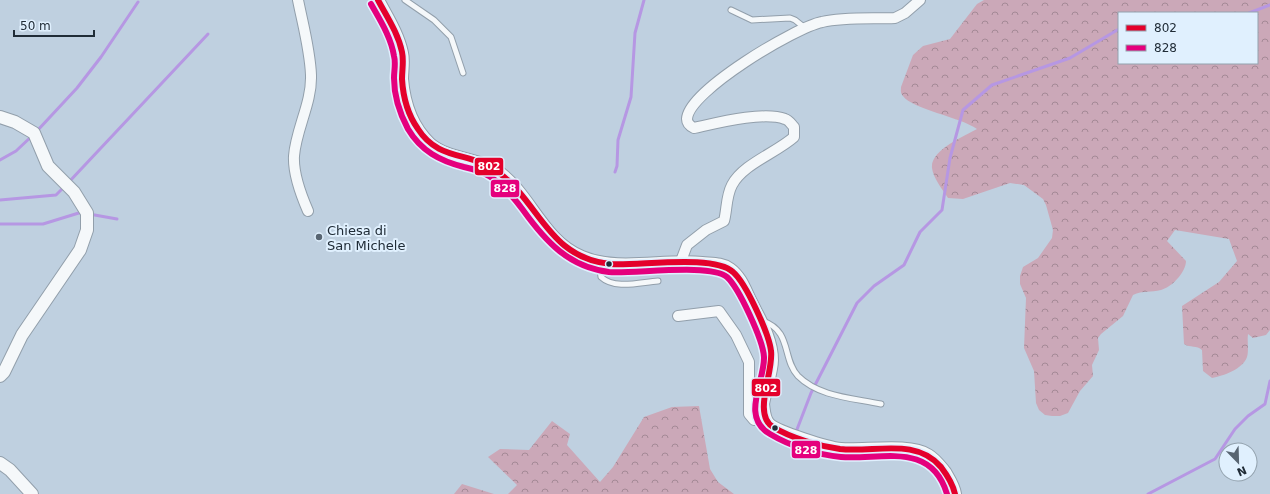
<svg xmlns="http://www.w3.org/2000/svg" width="1270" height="494" viewBox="0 0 1270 494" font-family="'DejaVu Sans',sans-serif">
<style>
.forest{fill:url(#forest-crowns);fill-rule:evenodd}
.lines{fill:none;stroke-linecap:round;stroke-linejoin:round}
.stream{stroke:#b697e3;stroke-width:3}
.service-casing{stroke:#929fab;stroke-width:7}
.minor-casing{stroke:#929fab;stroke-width:12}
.tertiary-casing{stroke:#929fab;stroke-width:14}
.service{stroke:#f5f8fa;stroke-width:5}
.minor{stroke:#f5f8fa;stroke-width:10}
.tertiary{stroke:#f5f8fa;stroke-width:12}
.bus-1-casing{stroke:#e0f0fe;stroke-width:9}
.bus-2-casing{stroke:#e0f0fe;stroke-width:9}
.bus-1{stroke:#e4002b;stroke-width:6}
.bus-2{stroke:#e5007d;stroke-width:6}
.poi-dot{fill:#586572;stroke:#e0f0fe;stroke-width:1.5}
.bus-dot{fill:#202c37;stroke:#e0f0fe;stroke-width:1.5}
.labels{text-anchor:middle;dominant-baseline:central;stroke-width:4;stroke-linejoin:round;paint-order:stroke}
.poi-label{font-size:13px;fill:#202c37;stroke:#e0f0fe;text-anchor:start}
.line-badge{stroke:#e0f0fe;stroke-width:1.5}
.badge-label{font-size:11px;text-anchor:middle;font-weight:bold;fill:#fff}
</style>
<defs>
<pattern id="forest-crowns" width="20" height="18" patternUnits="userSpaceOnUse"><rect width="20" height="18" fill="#cba8b8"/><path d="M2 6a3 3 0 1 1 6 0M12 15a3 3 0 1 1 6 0" fill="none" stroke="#a48996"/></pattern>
</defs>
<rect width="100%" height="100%" fill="#bfd0e0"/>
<g class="forest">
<path d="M984,0H1270V330L1266,335L1253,338L1248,334C1247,342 1249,350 1247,357C1243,369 1223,376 1212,378L1203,371L1202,350C1197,345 1190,348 1184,344L1182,306L1219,282L1237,261L1229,239L1175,230L1167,241L1186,261C1186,272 1172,287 1161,290C1151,293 1143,290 1133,295L1123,316L1101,334L1098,338L1099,350L1092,365L1093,376L1080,391L1068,413L1060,416H1052L1045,415L1039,410L1036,403L1034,371L1024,348L1026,298L1020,284V276L1023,267L1038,258L1052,238L1053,230L1046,205L1043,199L1024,185L1010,183L963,199L948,198C943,190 933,178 932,168C930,150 965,136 977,129C960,117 912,109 903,96C900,93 901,90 901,87L913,55L923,46L950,39L977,4ZM1119,13H1257V63H1119Z"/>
<polygon points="699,406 710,469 718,482 734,494 508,494 517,485 488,457 500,449 529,450 552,421 570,434 567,445 600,482 613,467 644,417 672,407"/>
<polygon points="462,484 494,494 454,494"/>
</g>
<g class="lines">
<g class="stream">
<polyline points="1249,13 1270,5"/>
<polyline points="37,131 77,88 101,57 138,2"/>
<polyline points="0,160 16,151 33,135"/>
<polyline points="615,172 617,166 618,140 631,97 635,33 644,0"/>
<polyline points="68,183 208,34"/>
<polyline points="0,200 56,195 64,187"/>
<polyline points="89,214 117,219"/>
<polyline points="0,224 43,224 82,212"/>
<polyline points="796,432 811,393 857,303 874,286 904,265 920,232 942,210 950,158 963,110 992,85 1070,58 1119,29"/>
<polyline points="1148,494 1215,459 1235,429 1248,416 1265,404 1270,381"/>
</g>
<g class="service-casing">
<g id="service">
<polyline points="405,0 434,20 451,37 463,73"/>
<polyline points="731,10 752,20 790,18 795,20 805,28"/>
<path d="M599,263L601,277C615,290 641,282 658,281"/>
<path d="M763,321C792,331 782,359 798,376C819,397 853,398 881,404"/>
</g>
</g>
<g class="minor-casing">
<g id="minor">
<path d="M298,0C303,25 310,50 311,75C312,103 296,129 294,156C293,174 301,195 308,211"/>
<path d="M681,261L687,245L706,230L724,221C727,210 726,196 732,185C743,164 776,153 794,137V127C791,124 789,120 785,119C763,111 717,123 694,128C690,126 687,123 687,119C688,91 796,27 822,22C844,17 873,19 895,18L905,13L920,0"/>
<polyline points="678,316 719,311 736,335 749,362 749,414 754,420 766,419"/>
</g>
</g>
<g class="tertiary-casing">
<g id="tertiary">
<path d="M378,0C387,17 398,34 402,53C404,61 402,71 402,79C404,103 412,127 430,144C447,159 480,159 496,170C531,194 541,240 582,257C617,272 664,259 702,263C711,264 722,263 730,269C741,277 745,290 751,302C760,320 772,339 772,360C772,372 765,391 763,404C764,411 764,419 769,424C777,432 829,448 841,449C863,451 910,443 928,455C935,459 940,466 945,472C949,479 954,486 955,494"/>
<polyline points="0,117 15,122 34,133 48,166 74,192 87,213 87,230 80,250 22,335 4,372 0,376"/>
<polyline points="0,463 10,470 32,494"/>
</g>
</g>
<use href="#service" class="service"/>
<use href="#minor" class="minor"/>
<use href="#tertiary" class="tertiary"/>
<g class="bus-1-casing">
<path id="bus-1" d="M378,0C387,17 398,33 402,52C404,61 402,70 402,79C403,96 408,115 418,129C439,162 471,151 498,172C541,204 548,258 611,264C639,266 714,254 733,272C746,283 769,334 771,351C774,372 752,414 773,427C791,438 819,446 840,449C874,453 916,437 941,467C947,475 953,484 955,494"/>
</g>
<g class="bus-2-casing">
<path id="bus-2" d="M371,4C380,20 391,37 394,56C396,63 394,71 394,78C394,95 400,114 408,129C421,151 440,161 464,167C473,169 482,171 489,176C503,184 514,198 523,210C546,242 569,267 609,272C634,274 711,263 727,277C739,288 763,340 764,357C765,381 740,417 770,434C790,446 818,455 841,457C882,460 931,441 947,494"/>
</g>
<use href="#bus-1" class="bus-1"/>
<use href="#bus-2" class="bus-2"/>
</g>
<circle class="poi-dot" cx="319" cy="237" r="4"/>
<g class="bus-dot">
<circle cx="609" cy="264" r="3.5"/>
<circle cx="775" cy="428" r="3.5"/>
</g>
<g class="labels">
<g class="poi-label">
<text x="327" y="230">Chiesa di<tspan x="327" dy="15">San Michele</tspan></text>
</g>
</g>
<g class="line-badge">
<rect x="474" y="157" width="30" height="19" rx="4" fill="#e4002b"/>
<rect x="490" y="179" width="30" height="19" rx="4" fill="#e5007d"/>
<rect x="751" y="378" width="30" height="19" rx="4" fill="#e4002b"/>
<rect x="791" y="440" width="30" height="19" rx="4" fill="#e5007d"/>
</g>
<g class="badge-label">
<text x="489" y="170">802</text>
<text x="505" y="192">828</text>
<text x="766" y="392">802</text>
<text x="806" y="454">828</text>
</g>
<rect x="1118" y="12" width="140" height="52" fill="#e0f0fe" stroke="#93a2ae"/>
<rect x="1126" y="25" width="20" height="6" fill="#e4002b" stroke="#93a2ae"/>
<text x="1154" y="32" font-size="12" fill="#202c37">802</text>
<rect x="1126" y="45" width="20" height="6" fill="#e5007d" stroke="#93a2ae"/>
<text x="1154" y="52" font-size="12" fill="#202c37">828</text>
<g transform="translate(1238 462) rotate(157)"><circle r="19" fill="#e0f0fe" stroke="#93a2ae"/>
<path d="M0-3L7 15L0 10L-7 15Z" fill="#586572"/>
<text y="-6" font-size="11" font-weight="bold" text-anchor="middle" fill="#202c37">N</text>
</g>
<path d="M14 30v6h80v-6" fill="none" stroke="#202c37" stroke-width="2"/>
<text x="20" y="30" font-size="12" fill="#202c37" stroke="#e0f0fe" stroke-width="3" paint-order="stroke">50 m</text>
</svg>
